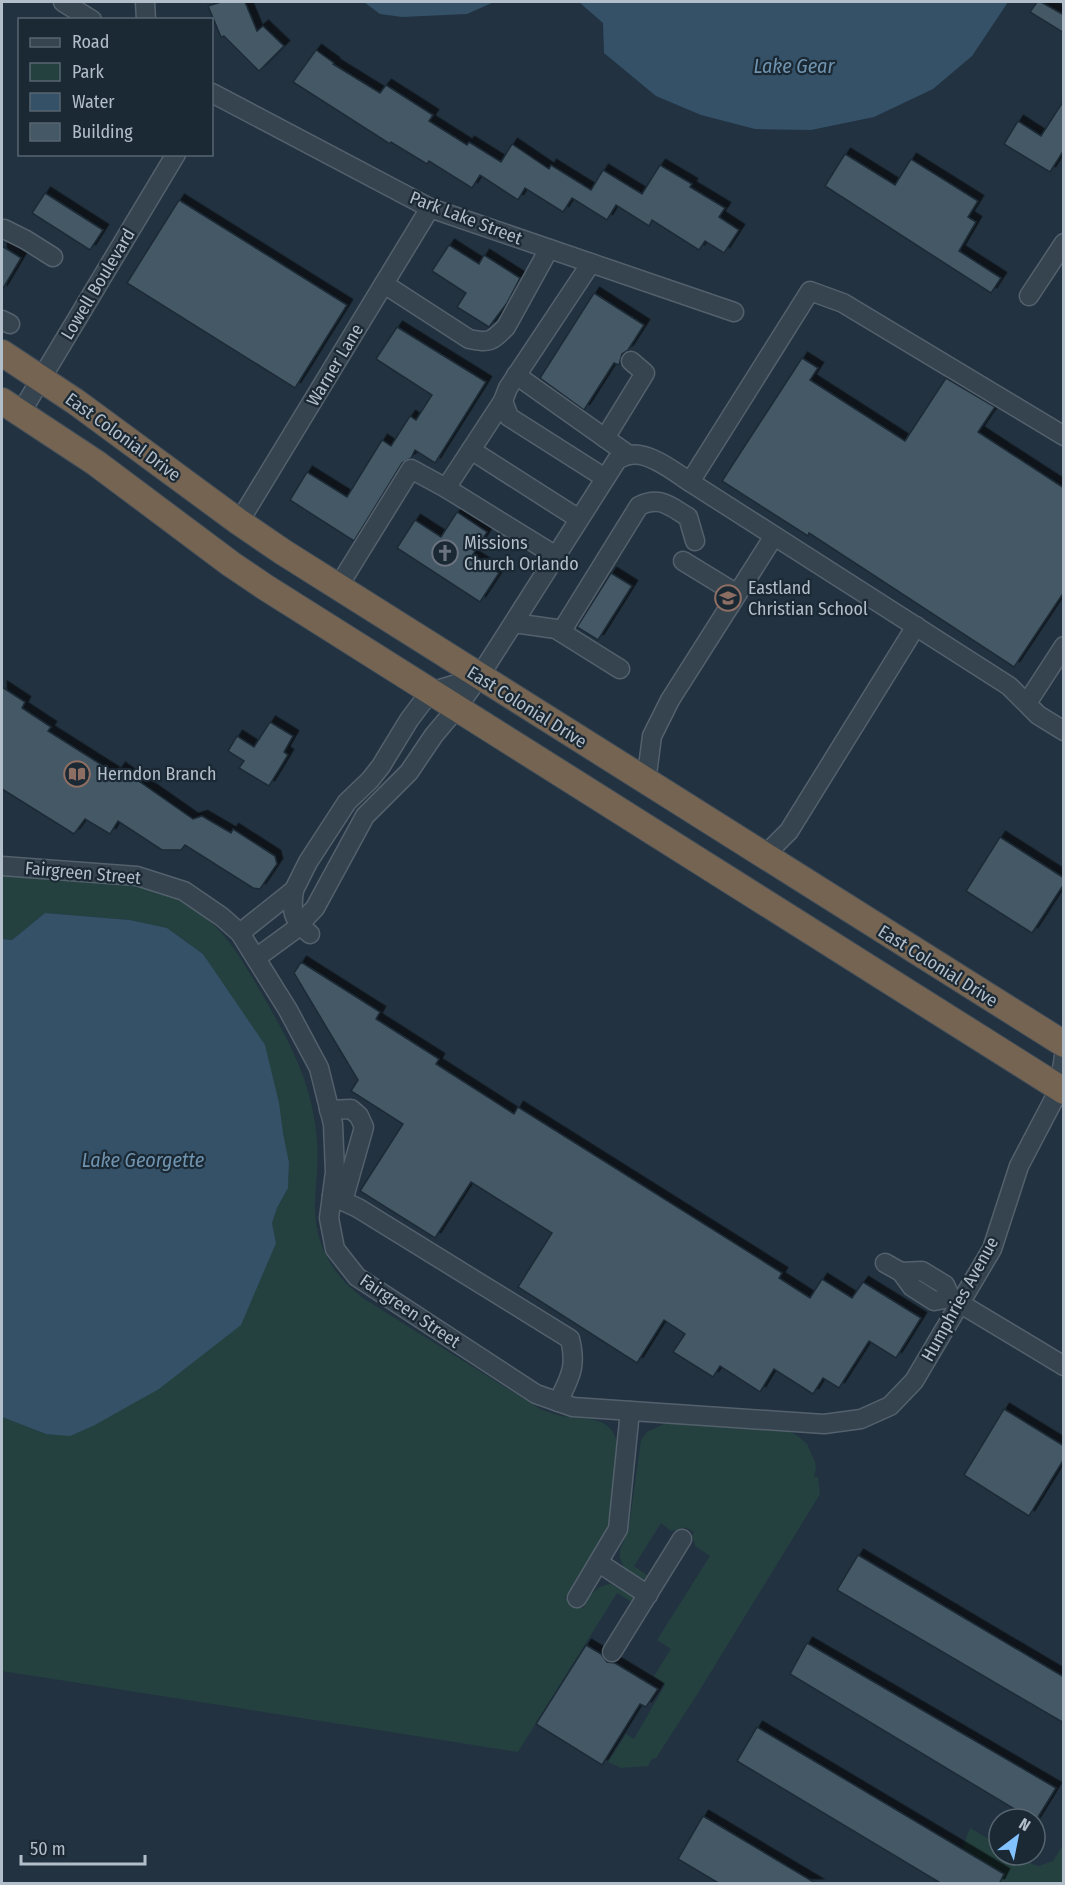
<svg xmlns="http://www.w3.org/2000/svg" width="1065" height="1885" viewBox="0 0 1065 1885" font-family="'Fira Sans Condensed',sans-serif">
<style>
.green{fill:#244140}
.water{fill:#345168}
.building{fill:#455866;stroke:#1d2b36;stroke-width:1.5;filter:url(#shadow)}
.lines{fill:none;stroke-linecap:round;stroke-linejoin:round}
.minor-casing{stroke:#54616d;stroke-width:21}
.highway-casing{stroke:#414e5a;stroke-width:28}
.minor{stroke:#36444f;stroke-width:18}
.highway{stroke:#766452;stroke-width:26}
.labels{text-anchor:middle;dominant-baseline:central;stroke-width:4.5;stroke-linejoin:round;paint-order:stroke}
.street-label{font-size:18px;fill:#b2beca;stroke:#1b2934}
.poi-label{font-size:18px;fill:#b2beca;stroke:#1b2934;text-anchor:start}
.water-label{font-size:20px;font-style:italic;fill:#7094b0;stroke:#1b2934}
</style>
<defs>
<filter id="shadow"><feDropShadow dx="5.5" dy="-5.5" stdDeviation="0" flood-color="#0009"/></filter>
</defs>
<rect width="100%" height="100%" fill="#223240"/>
<g class="green">
<path d="M2,872C32,874 62,877 92,880C113,881 135,882 155,889C177,898 199,910 216,927C235,946 248,971 262,994C290,1043 313,1084 317,1141C319,1161 316,1180 315,1200C313,1242 332,1277 366,1300L540,1409C549,1412 558,1416 568,1417C591,1420 610,1416 618,1444L608,1524L605,1533L565,1598L583,1608C590,1595 595,1586 611,1584L634,1597V1600L632,1602L617,1593L518,1752L2,1671V1417L46,1434L276,1243L272,1223L277,1208L288,1188L289,1162L283,1133L203,954L167,928L130,920L45,913L12,940L2,939Z"/>
<polygon points="666,1423 786,1429 798,1436 807,1444 815,1462 816,1468 814,1477 818,1477 820,1494 698,1693 656,1758 652,1759 648,1766 621,1768 608,1762 626,1734 634,1739 665,1685 654,1676 671,1649 657,1640 710,1556 695,1546 694,1541 690,1539 694,1532 685,1527 681,1534 675,1530 671,1531 661,1523 634,1566 647,1575 647,1579 643,1580 624,1568 620,1558 620,1550 629,1527 641,1440 647,1432"/>
<polygon points="970,1828 999,1845 999,1855 1012,1855 1035,1865 1039,1866 1053,1861 1063,1845 1063,1883 999,1883 1004,1874 962,1849"/>
</g>
<g class="water">
<polygon points="364,2 494,2 467,14 402,17 380,14"/>
<polygon points="579,2 1008,2 972,56 933,89 874,117 811,130 755,129 701,115 656,96 604,53 603,23"/>
<polygon points="45,913 130,920 167,928 203,954 265,1045 279,1103 283,1133 289,1162 288,1188 277,1208 272,1223 276,1243 241,1325 159,1389 93,1426 70,1436 46,1434 2,1417 2,939 12,940"/>
</g>
<g class="building">
<polygon points="221,2 245,2 257,31 263,26 284,46 259,71 224,36 221,37 208,6"/>
<polygon points="1037,2 1041,2 1064,15 1064,33 1030,12"/>
<polygon points="316,50 334,63 333,64 380,93 386,85 433,115 429,121 467,145 469,142 501,162 512,144 549,169 551,165 591,190 603,170 642,194 660,165 692,184 690,187 725,208 719,217 739,230 724,253 705,241 699,250 652,220 649,226 616,205 607,220 572,198 563,212 525,188 518,200 480,175 472,188 429,161 427,164 391,142 390,144 293,82"/>
<polygon points="1064,100 1064,150 1050,172 1004,144 1018,121 1041,136"/>
<polygon points="845,154 895,185 911,159 978,201 968,217 976,222 959,251 1001,278 991,293 825,186"/>
<polygon points="45,193 103,230 90,250 32,213"/>
<polygon points="179,200 347,305 295,388 127,283"/>
<polygon points="449,245 479,264 484,255 520,278 507,303 489,327 457,307 466,293 432,271"/>
<polygon points="2,246 21,258 2,290"/>
<polygon points="594,293 644,325 628,350 622,354 619,365 614,363 584,410 540,378"/>
<polygon points="397,327 486,382 435,463 415,450 411,458 402,463 354,541 290,500 307,472 347,497 382,440 391,446 410,416 416,420 432,395 376,359"/>
<polygon points="802,358 818,368 810,380 905,441 946,378 995,407 978,432 1064,488 1064,592 1014,667 809,533 808,536 722,481"/>
<polygon points="457,512 487,532 472,556 499,573 480,602 397,548 415,520 441,537"/>
<polygon points="611,573 632,586 598,640 577,627"/>
<polygon points="2,687 25,702 22,708 51,727 48,731 116,774 120,768 193,819 202,816 231,833 233,829 275,856 277,864 260,889 253,888 185,845 181,850 162,850 118,821 110,834 85,819 74,834 2,789"/>
<polygon points="270,722 293,736 284,752 288,755 269,786 239,768 244,761 228,751 237,736 254,747"/>
<polygon points="1000,837 1064,878 1064,884 1032,933 966,891"/>
<polygon points="301,962 380,1012 376,1019 439,1059 436,1064 514,1114 518,1107 782,1273 779,1278 810,1298 822,1279 852,1298 863,1282 921,1318 896,1358 869,1341 839,1388 823,1378 813,1394 774,1369 760,1392 720,1366 713,1377 673,1352 685,1334 664,1320 637,1363 518,1287 552,1233 471,1182 435,1238 360,1191 403,1124 351,1091 358,1080 294,973"/>
<polygon points="1004,1409 1064,1446 1064,1459 1029,1516 964,1475"/>
<polygon points="858,1555 1064,1677 1064,1723 837,1590"/>
<polygon points="807,1643 1056,1788 1035,1822 1035,1819 1031,1819 790,1674"/>
<polygon points="586,1645 601,1654 607,1662 615,1663 658,1689 646,1707 640,1704 602,1765 536,1724"/>
<polygon points="757,1727 1004,1874 999,1884 942,1884 737,1761"/>
<polygon points="703,1816 817,1884 720,1884 678,1859"/>
</g>
<g class="lines">
<g class="minor-casing">
<g id="minor">
<polyline points="63,2 92,20"/>
<polyline points="145,2 146,20"/>
<polyline points="212,93 430,208 734,312"/>
<polyline points="2,230 4,229 26,240 53,257"/>
<polyline points="591,263 508,388 503,401 509,417 605,478"/>
<path d="M384,284L469,339C490,343 491,342 506,327L549,249"/>
<polyline points="1029,296 1064,243"/>
<polyline points="2,320 10,324"/>
<polyline points="516,375 629,455"/>
<polyline points="503,401 446,488 556,556"/>
<polyline points="20,414 176,154"/>
<polyline points="605,438 645,373 631,361"/>
<polyline points="471,450 579,519"/>
<polyline points="690,482 810,291 843,303 1064,436"/>
<polyline points="239,522 430,208"/>
<polyline points="683,561 737,594"/>
<polyline points="338,587 411,469 446,488"/>
<polyline points="514,623 556,629 620,669"/>
<path d="M561,632L639,506C660,495 671,507 688,517L695,541"/>
<polyline points="1027,703 1064,646"/>
<polyline points="646,782 652,736 670,700 774,536"/>
<polyline points="764,856 789,831 916,626"/>
<polyline points="2,866 137,876 184,891 222,917 240,933 288,1010 319,1068 333,1124 335,1172 329,1218 335,1249 357,1277 536,1394 573,1407 824,1424 861,1419 890,1406 914,1381 992,1249 1019,1166 1064,1080"/>
<path d="M294,890C291,911 292,920 310,934"/>
<polyline points="240,933 294,890 308,862 347,802 370,780 381,766 409,720 430,692 479,677"/>
<path d="M256,958L293,931L315,908L365,816L409,772L434,735L456,709L479,677L617,460C621,458 626,455 630,455C648,451 675,472 690,482L1009,686L1038,715L1064,731"/>
<polyline points="1059,1088 1064,1056"/>
<polyline points="329,1110 351,1109 359,1116 364,1127 343,1201"/>
<path d="M332,1196L358,1208L570,1339C577,1367 570,1377 558,1402"/>
<polyline points="885,1263 901,1272 912,1287 934,1301 951,1298"/>
<polyline points="901,1272 922,1271 945,1285 951,1298 1064,1366"/>
<polyline points="599,1563 648,1595"/>
<polyline points="577,1598 618,1529 630,1411"/>
<polyline points="612,1652 682,1539"/>
</g>
</g>
<g class="highway-casing">
<g id="highway">
<polyline points="2,353 76,402 239,522 283,552 1064,1044"/>
<polyline points="2,401 96,463 231,564 265,587 1064,1091"/>
</g>
</g>
<use href="#minor" class="minor"/>
<use href="#highway" class="highway"/>
</g>
<defs>
<g id="church-ring" transform="scale(1.35)"><circle r="9.5" fill="#1b2934" stroke="#6b7280" stroke-width="1.5"/><path d="M-1.2-6h2.4v3.5h3.3v2.4h-3.3V6h-2.4V-.1h-3.3v-2.4h3.3Z" fill="#6b7280"/></g>
<g id="school-ring" transform="scale(1.35)"><circle r="9.5" fill="#1b2934" stroke="#8d6e63" stroke-width="1.5"/><path d="M0-5L7-2L0 1L-7-2ZM-4 1L0 2.5L4 1V4Q0 6-4 4Z" fill="#8d6e63"/></g>
<g id="library-ring" transform="scale(1.35)"><circle r="9.5" fill="#1b2934" stroke="#8d6e63" stroke-width="1.5"/><path d="M-6-4Q-3-5.5-.7-3.5V5Q-3 3-6 4ZM6-4Q3-5.5 .7-3.5V5Q3 3 6 4Z" fill="#8d6e63"/></g>
</defs>
<g fill-rule="evenodd">
<use href="#church-ring" x="445" y="553"/>
<use href="#school-ring" x="728" y="598"/>
<use href="#library-ring" x="77" y="774"/>
</g>
<g class="labels">
<g class="street-label">
<text transform="translate(466 218) rotate(21)">Park Lake Street</text>
<text transform="translate(98 284) rotate(-59)">Lowell Boulevard</text>
<text transform="translate(335 365) rotate(-59)">Warner Lane</text>
<text transform="translate(123 437) rotate(36)">East Colonial Drive</text>
<text transform="translate(527 707) rotate(32)">East Colonial Drive</text>
<text transform="translate(83 873) rotate(5)">Fairgreen Street</text>
<text transform="translate(938 966) rotate(32)">East Colonial Drive</text>
<text transform="translate(960 1299) rotate(-61)">Humphries Avenue</text>
<text transform="translate(410 1311) rotate(34)">Fairgreen Street</text>
</g>
<g class="poi-label">
<text x="464" y="543">Missions<tspan x="464" dy="21">Church Orlando</tspan></text>
<text x="748" y="588">Eastland<tspan x="748" dy="21">Christian School</tspan></text>
<text x="97" y="774">Herndon Branch</text>
</g>
<g class="water-label">
<text x="794" y="66">Lake Gear</text>
<text x="143" y="1160">Lake Georgette</text>
</g>
</g>
<rect width="1065" height="1885" fill="none" stroke="#b2beca" stroke-width="6"/>
<rect x="18" y="18" width="195" height="138" fill="#1b2934" stroke="#576570" stroke-width="1.5"/>
<rect x="30" y="38" width="30" height="9" fill="#36444f" stroke="#576570" stroke-width="1.5"/>
<text x="72" y="48" font-size="18" fill="#b2beca">Road</text>
<rect x="30" y="63" width="30" height="18" fill="#244140" stroke="#576570" stroke-width="1.5"/>
<text x="72" y="78" font-size="18" fill="#b2beca">Park</text>
<rect x="30" y="93" width="30" height="18" fill="#345168" stroke="#576570" stroke-width="1.5"/>
<text x="72" y="108" font-size="18" fill="#b2beca">Water</text>
<rect x="30" y="123" width="30" height="18" fill="#455866" stroke="#576570" stroke-width="1.5"/>
<text x="72" y="138" font-size="18" fill="#b2beca">Building</text>
<g transform="translate(1017 1837) rotate(32)"><circle r="28" fill="#1b2934" stroke="#576570" stroke-width="1.5"/>
<path d="M0-4.5L10 22L0 15L-10 22Z" fill="#82c2ff"/>
<text y="-9" font-size="16" font-weight="bold" text-anchor="middle" fill="#b2beca">N</text>
</g>
<path d="M21 1855v9h124v-9" fill="none" stroke="#b2beca" stroke-width="3"/>
<text x="30" y="1855" font-size="18" fill="#b2beca" stroke="#1b2934" stroke-width="4.5" paint-order="stroke">50 m</text>
</svg>
